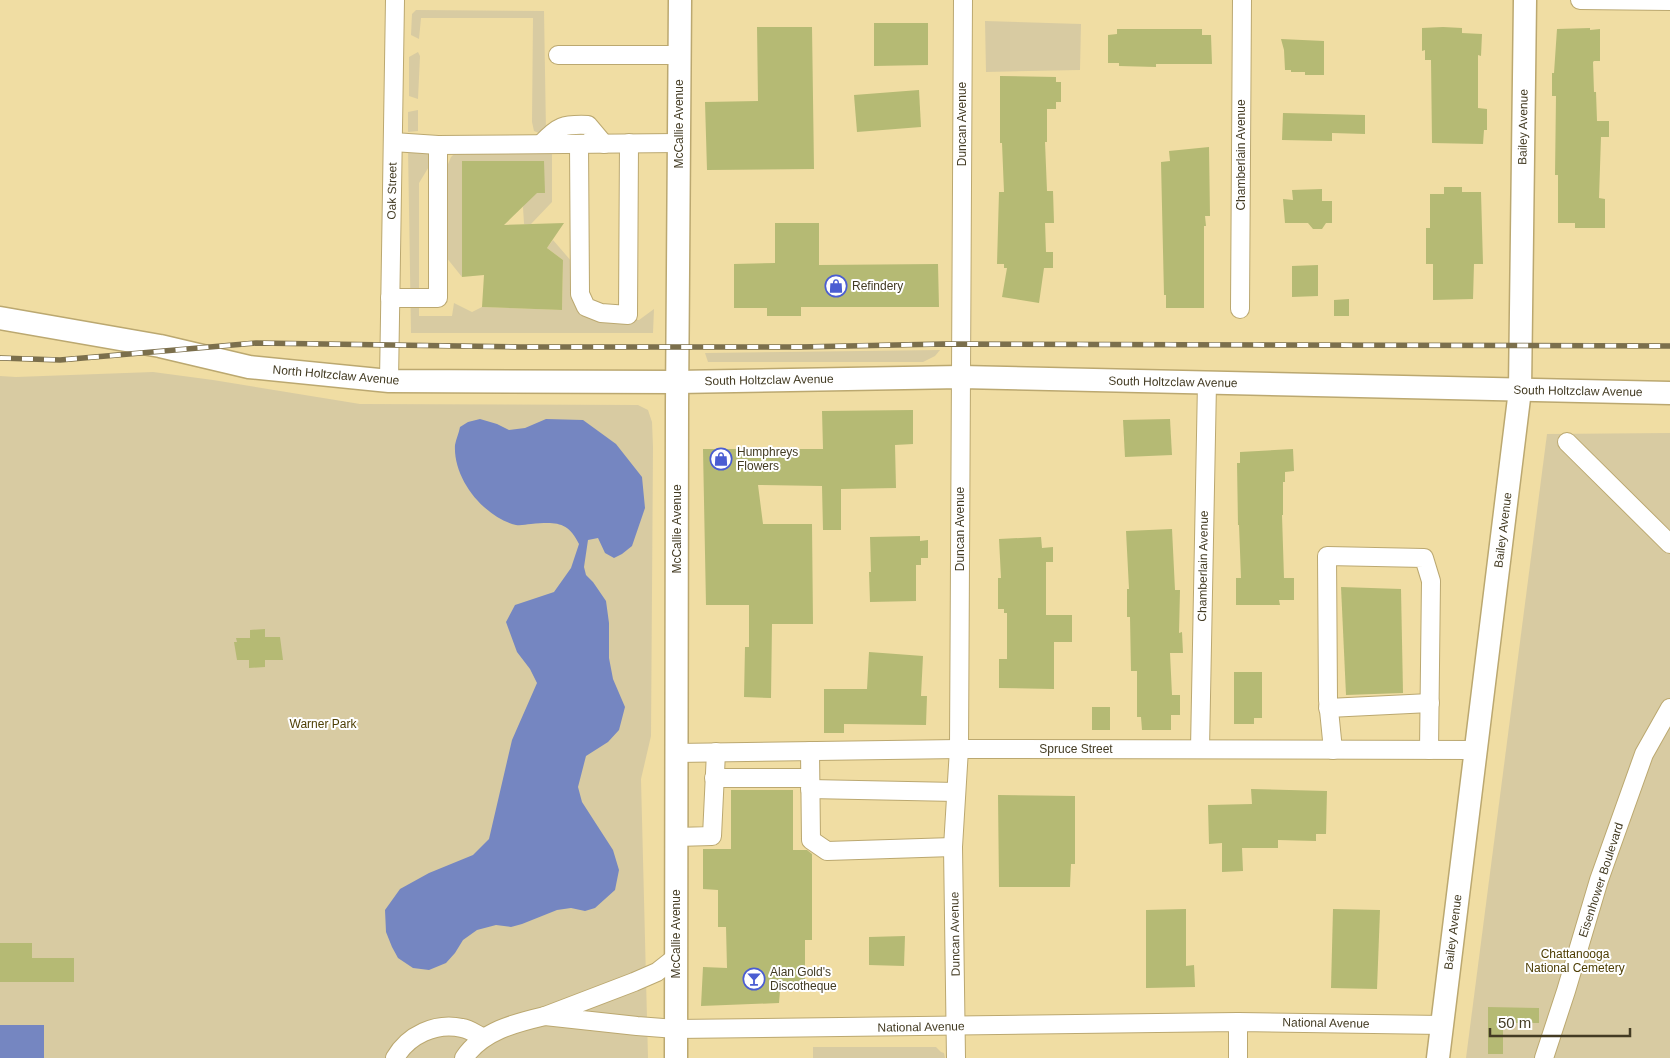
<svg xmlns="http://www.w3.org/2000/svg" width="1670" height="1058" viewBox="0 0 1670 1058" font-family="Helvetica,sans-serif">
<style>
.green{fill:#d8cba2}
.water{fill:#7586c1}
.building{fill:#b5ba74}
.lines{fill:none;stroke-linecap:round;stroke-linejoin:round}
.minor-casing{stroke:#bba870;stroke-width:20}
.major-casing{stroke:#bba870;stroke-width:25}
.minor{stroke:#fff;stroke-width:18}
.major{stroke:#fff;stroke-width:22}
.rail-casing{stroke:#7b6f4c;stroke-width:5.5}
.rail{stroke:#fff;stroke-width:4;stroke-dasharray:11;stroke-linecap:butt}
.labels{text-anchor:middle;dominant-baseline:central;stroke-width:4;stroke-linejoin:round;paint-order:stroke}
.street-label{font-size:12px;fill:#433b23;stroke:#fff}
.poi-label{font-size:12px;fill:#433b23;stroke:#fff;text-anchor:start}
.park-label{font-size:12px;fill:#4e3e04;stroke:#fff}
</style>
<rect width="100%" height="100%" fill="#f0dda3"/>
<g class="green">
<polygon points="416,10 544,11 546,132 539,133 534,131 532,122 533,18 421,18 419,39 411,35 412,14"/>
<polygon points="985,21 1081,24 1080,70 986,72"/>
<polygon points="418,52 420,56 418,99 409,96 409,57"/>
<polygon points="418,110 418,131 408,132 408,112"/>
<polygon points="408,148 428,153 432,156 430,165 419,183 419,316 452,316 454,303 472,312 482,307 562,310 563,260 547,248 553,240 572,262 576,306 590,318 639,320 654,309 653,333 411,333"/>
<polygon points="458,150 552,154 552,202 531,224 524,224 523,207 544,161 462,161 462,277 446,257 446,169 451,157"/>
<polygon points="940,350 935,356 923,362 708,362 705,353"/>
<polygon points="153,372 213,380 360,404 638,405 648,410 652,422 653,447 651,736 641,779 648,1058 0,1058 0,376 16,377"/>
<polygon points="1670,433 1670,1058 1466,1058 1547,434"/>
<polygon points="813,1047 936,1047 941,1052 944,1053 945,1058 813,1058"/>
</g>
<g class="water">
<path d="M480,419L497,424L509,430L525,428L546,419L583,420L616,444L642,477L645,508L632,546L622,554L614,558L605,553L598,538L588,540L584,567L586,575L593,582L606,601L609,623V658L613,679L625,707L619,730L608,742L586,756L578,787L582,802L613,850L619,870L615,890L595,908L585,911L571,908L557,910L522,924L511,927L496,925L477,930L463,940L455,953L446,963L429,970L413,968L398,958L392,947L386,932L385,910L400,889L429,873L473,855L489,839L512,740L537,683L530,669L517,652L506,622L515,605L554,592L571,568L579,544C568,521 555,522 531,524C526,524 521,526 516,525C484,517 453,479 455,445C456,439 459,433 460,427L468,422Z"/>
<rect x="0" y="1025" width="44" height="33"/>
</g>
<g class="building">
<polygon points="874,23 928,23 928,65 874,66"/>
<polygon points="757,27 812,27 814,169 707,170 705,102 758,101"/>
<polygon points="1443,27 1462,28 1462,33 1482,34 1481,56 1478,55 1478,108 1487,109 1487,130 1484,130 1483,144 1432,143 1431,60 1425,60 1425,50 1422,51 1422,28"/>
<polygon points="1590,28 1590,30 1600,29 1600,61 1594,61 1593,62 1594,92 1596,92 1597,121 1609,121 1609,137 1601,137 1599,198 1605,199 1605,228 1575,228 1575,223 1558,223 1558,175 1555,175 1556,96 1552,96 1552,73 1554,73 1557,29"/>
<polygon points="1117,29 1202,29 1202,35 1211,35 1212,64 1156,64 1156,67 1119,66 1119,63 1108,63 1108,35 1117,34"/>
<polygon points="1281,39 1324,41 1324,75 1305,75 1305,72 1291,72 1291,70 1285,70 1284,50"/>
<polygon points="1000,76 1056,77 1056,82 1061,82 1061,102 1056,102 1056,109 1047,109 1047,142 1045,142 1047,191 1053,191 1054,223 1045,223 1046,252 1053,252 1053,268 1044,268 1039,303 1002,297 1007,268 1004,268 1004,264 997,264 999,192 1004,192 1002,143 1000,143"/>
<polygon points="919,90 921,127 857,132 854,95"/>
<polygon points="1283,113 1365,115 1365,134 1332,133 1332,141 1282,140"/>
<polygon points="1209,147 1210,216 1205,216 1206,226 1204,226 1204,308 1166,308 1166,295 1164,295 1161,162 1170,161 1169,151"/>
<polygon points="462,161 544,161 545,193 537,193 504,225 564,223 547,248 563,260 562,310 482,307 484,275 462,277"/>
<polygon points="1444,187 1462,187 1462,192 1481,192 1483,264 1474,264 1473,299 1433,300 1433,264 1426,264 1426,228 1430,228 1430,194 1444,194"/>
<polygon points="1322,189 1322,201 1332,201 1332,223 1326,223 1322,229 1313,229 1308,223 1285,223 1283,199 1293,200 1292,190"/>
<polygon points="775,223 819,223 819,265 938,264 939,307 801,307 801,316 767,316 767,308 734,308 734,264 775,263"/>
<polygon points="1318,265 1318,296 1292,297 1292,266"/>
<polygon points="1349,299 1349,316 1334,316 1334,300"/>
<polygon points="913,410 913,444 895,445 896,488 841,489 841,530 823,530 822,486 758,485 763,524 812,524 813,624 772,624 771,698 744,697 745,647 749,647 749,605 706,605 703,449 823,449 822,411"/>
<polygon points="1170,419 1172,455 1125,457 1123,420"/>
<polygon points="1293,449 1294,471 1285,472 1285,482 1283,482 1283,515 1282,515 1284,578 1294,578 1294,600 1279,600 1280,605 1236,605 1236,578 1241,578 1239,525 1238,525 1237,463 1240,463 1240,452"/>
<polygon points="1172,529 1175,590 1180,590 1179,633 1182,632 1183,653 1170,653 1172,695 1180,695 1180,715 1171,715 1171,730 1142,730 1141,717 1137,717 1137,671 1131,671 1130,617 1127,617 1127,589 1129,589 1126,531"/>
<polygon points="920,536 920,541 928,540 928,558 921,558 921,565 916,565 916,601 870,602 869,572 871,572 870,537"/>
<polygon points="1041,537 1042,548 1053,547 1053,562 1046,562 1046,615 1072,615 1072,642 1054,642 1054,689 999,688 999,659 1007,659 1007,613 1004,613 1004,609 998,609 998,578 1001,578 999,539"/>
<polygon points="1341,587 1401,589 1403,693 1346,695"/>
<polygon points="265,629 265,637 280,637 283,660 265,660 265,667 249,668 249,660 237,660 234,642 237,642 236,638 250,638 250,630"/>
<polygon points="869,652 923,656 921,696 927,696 926,725 844,724 844,733 824,733 824,689 867,689"/>
<polygon points="1234,672 1262,672 1262,718 1254,718 1254,724 1234,724"/>
<rect x="1092" y="707" width="18" height="23"/>
<polygon points="1251,789 1327,791 1326,834 1316,834 1316,841 1278,840 1278,848 1242,848 1243,871 1222,872 1222,843 1209,844 1208,805 1252,804"/>
<polygon points="731,790 793,790 793,850 807,850 812,854 812,940 805,940 805,991 780,991 779,1003 701,1006 703,967 727,968 726,927 718,927 718,890 703,889 703,849 731,849"/>
<polygon points="998,795 1075,796 1075,864 1071,864 1070,887 999,887"/>
<polygon points="1186,909 1186,966 1194,965 1195,987 1146,988 1146,910"/>
<polygon points="1333,909 1380,910 1377,989 1331,988"/>
<polygon points="905,936 904,966 869,965 869,937"/>
<polygon points="0,943 32,943 32,958 74,958 74,982 0,982"/>
<polygon points="1488,1007 1539,1008 1539,1023 1503,1023 1503,1054 1488,1054"/>
</g>
<g class="lines">
<g class="minor-casing">
<g id="minor">
<polyline points="1580,0 1670,1"/>
<polyline points="558,55 679,55"/>
<polyline points="393,142 438,145 679,143"/>
<path d="M541,144C558,126 563,124 588,125L604,144"/>
<polyline points="579,144 580,294 586,307 601,313 628,315 629,143"/>
<polyline points="390,298 438,298 438,145"/>
<polyline points="1240,309 1242,0"/>
<polyline points="389,381 395,0"/>
<polyline points="1567,442 1670,544"/>
<polyline points="1328,708 1430,703"/>
<polyline points="1200,749 1207,383"/>
<polyline points="1333,750 1328,700 1327,556 1424,558 1431,581 1429,750"/>
<polyline points="810,751 811,840 827,851 953,847"/>
<polyline points="676,753 959,749 1475,750"/>
<polyline points="714,778 810,778"/>
<polyline points="810,789 956,792"/>
<polyline points="676,837 712,836 716,752"/>
<polyline points="676,957 657,972 634,982 545,1016 637,1026 676,1029 1238,1022 1442,1025"/>
<polyline points="1238,1022 1238,1058"/>
<path d="M395,1058C408,1035 436,1022 462,1028C470,1029 477,1035 484,1038"/>
<path d="M464,1058C482,1031 515,1023 545,1016"/>
<polyline points="956,1058 953,847 959,749 963,0"/>
<polyline points="1544,1058 1566,991 1599,880 1644,754 1670,708"/>
</g>
</g>
<g class="major-casing">
<g id="major">
<polyline points="0,318 160,346 249,367 389,381 677,382 961,377 1670,393"/>
<polyline points="676,1058 677,406 680,0"/>
<polyline points="1438,1058 1520,390 1525,0"/>
</g>
</g>
<use href="#minor" class="minor"/>
<use href="#major" class="major"/>
<g class="rail-casing">
<polyline id="rail" points="0,358 60,360 256,343 519,347 800,347 943,344 1670,346"/>
</g>
<use href="#rail" class="rail"/>
</g>
<defs>
<g id="shop-ring" transform="scale(1.125)"><circle r="9.5" fill="#fff" stroke="#4a5dd2" stroke-width="1.5"/><path d="M-5-2.5h2.3a2.7 3.5 0 0 1 5.4 0H5L5.5 6h-11ZM-1.5-2.5h3a1.5 2.3 0 0 0-3 0Z" fill="#4a5dd2"/></g>
<g id="bar-ring" transform="scale(1.125)"><circle r="9.5" fill="#fff" stroke="#4a5dd2" stroke-width="1.5"/><path d="M-6-5H6L.8 .8V4.5H3.5V6h-7V4.5H-.8V.8Z" fill="#4a5dd2"/></g>
</defs>
<g fill-rule="evenodd">
<use href="#shop-ring" x="836" y="286"/>
<use href="#shop-ring" x="721" y="459"/>
<use href="#bar-ring" x="754" y="979"/>
</g>
<g class="labels">
<g class="street-label">
<text transform="translate(679 124) rotate(-90)">McCallie Avenue</text>
<text transform="translate(962 124) rotate(-90)">Duncan Avenue</text>
<text transform="translate(1523 127) rotate(-89)">Bailey Avenue</text>
<text transform="translate(1241 155) rotate(-90)">Chamberlain Avenue</text>
<text transform="translate(392 191) rotate(-89)">Oak Street</text>
<text transform="translate(336 375) rotate(5)">North Holtzclaw Avenue</text>
<text transform="translate(769 380) rotate(-1)">South Holtzclaw Avenue</text>
<text transform="translate(1173 382) rotate(1)">South Holtzclaw Avenue</text>
<text transform="translate(1578 391) rotate(1)">South Holtzclaw Avenue</text>
<text transform="translate(677 529) rotate(-90)">McCallie Avenue</text>
<text transform="translate(960 529) rotate(-90)">Duncan Avenue</text>
<text transform="translate(1503 530) rotate(-83)">Bailey Avenue</text>
<text transform="translate(1203 566) rotate(-89)">Chamberlain Avenue</text>
<text x="1076" y="749">Spruce Street</text>
<text transform="translate(1601 880) rotate(-72)">Eisenhower Boulevard</text>
<text transform="translate(1453 932) rotate(-83)">Bailey Avenue</text>
<text transform="translate(676 934) rotate(-90)">McCallie Avenue</text>
<text transform="translate(955 934) rotate(-91)">Duncan Avenue</text>
<text transform="translate(1326 1023) rotate(1)">National Avenue</text>
<text transform="translate(921 1027) rotate(-1)">National Avenue</text>
</g>
<g class="poi-label">
<text x="852" y="286">Refindery</text>
<text x="737" y="452">Humphreys<tspan x="737" dy="14">Flowers</tspan></text>
<text x="770" y="972">Alan Gold's<tspan x="770" dy="14">Discotheque</tspan></text>
</g>
<g class="park-label">
<text x="323" y="724">Warner Park</text>
<text x="1575" y="954">Chattanooga<tspan x="1575" dy="14">National Cemetery</tspan></text>
</g>
</g>
<path d="M1490 1028v8h140v-8" fill="none" stroke="#433b23" stroke-width="2.5"/>
<text x="1498" y="1028" font-size="15" fill="#433b23" stroke="#ffffff" stroke-width="4" paint-order="stroke">50 m</text>
</svg>
